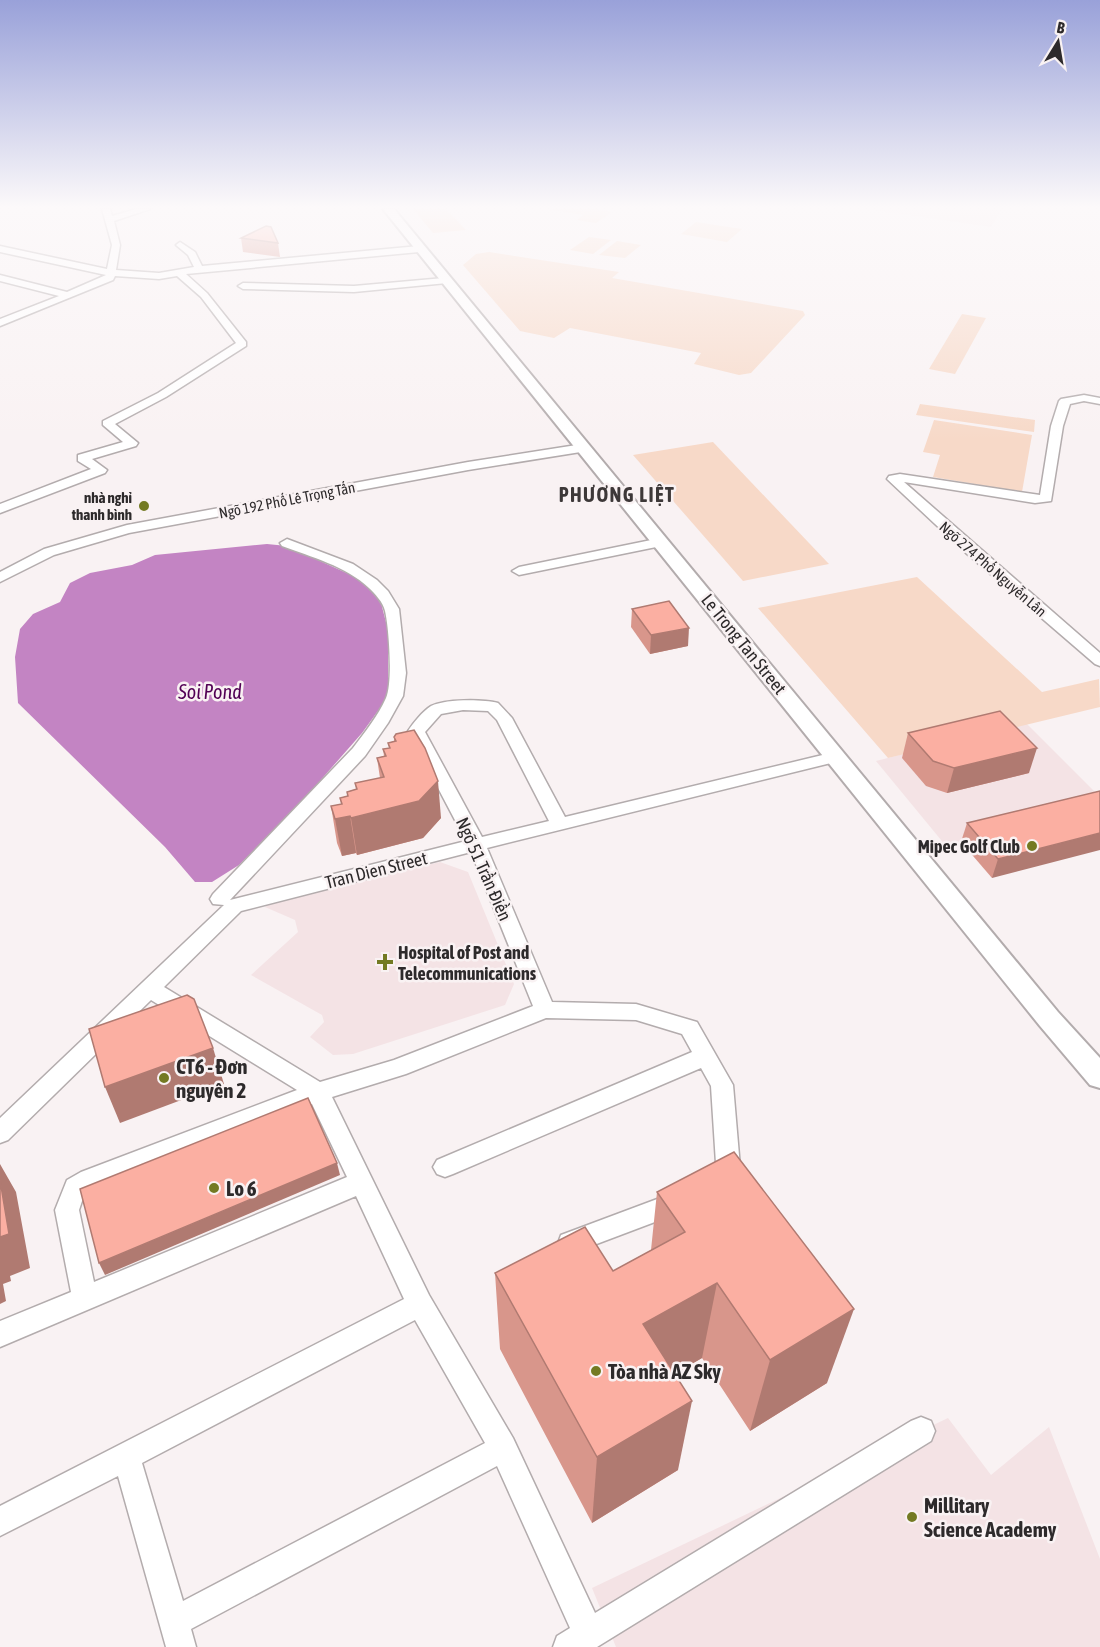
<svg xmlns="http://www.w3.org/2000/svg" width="1100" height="1647" viewBox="0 0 1100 1647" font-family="'Asap Condensed',sans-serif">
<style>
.built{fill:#f4e3e5}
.green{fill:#f7d9c8}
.water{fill:#c384c3}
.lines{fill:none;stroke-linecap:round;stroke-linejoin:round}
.minor-casing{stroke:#b3acad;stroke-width:3}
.major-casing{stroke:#b3acad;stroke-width:4}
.minor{fill:#fff;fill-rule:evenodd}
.major{fill:#fff;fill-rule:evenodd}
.wall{fill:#d8968b}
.shaded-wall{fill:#b07a71}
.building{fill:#fbafa2;stroke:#b07a71;stroke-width:1.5}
.poi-dot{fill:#737a23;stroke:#f9f2f3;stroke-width:2}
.labels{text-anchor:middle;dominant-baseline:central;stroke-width:5;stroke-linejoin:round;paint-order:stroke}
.far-poi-label{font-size:15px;font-weight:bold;fill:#2d2a2b;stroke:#f9f2f3;text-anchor:end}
.far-street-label{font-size:15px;fill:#2d2a2b;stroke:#f9f2f3}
.street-label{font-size:18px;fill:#2d2a2b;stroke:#f9f2f3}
.poi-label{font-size:18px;font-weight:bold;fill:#2d2a2b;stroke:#f9f2f3;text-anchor:end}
.far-district-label{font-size:20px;font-weight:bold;letter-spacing:1.5px;fill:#3d3838;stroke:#f9f2f3}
.water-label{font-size:20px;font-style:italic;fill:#520055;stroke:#f9f2f3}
.near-poi-label{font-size:21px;font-weight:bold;fill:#2d2a2b;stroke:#f9f2f3;text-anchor:start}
</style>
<rect width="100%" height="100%" fill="#f9f2f3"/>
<g class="built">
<polygon points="867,209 1002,209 991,227"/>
<polygon points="1026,723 1100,797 1100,808 946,846 876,761"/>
<polygon points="440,862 468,872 514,984 505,1005 353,1054 333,1055 310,1037 324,1022 322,1015 251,975 298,932 295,920 265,907 270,902"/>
<polygon points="948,1418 991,1475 1049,1427 1100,1559 1100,1647 616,1647 592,1588"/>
</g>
<g class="green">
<polygon points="413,209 446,209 466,230 433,233"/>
<polygon points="548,209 596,209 612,212 596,223 577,220 583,215"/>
<polygon points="696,222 742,229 727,242 681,234"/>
<polygon points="589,237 611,240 593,254 570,250"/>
<polygon points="617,241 641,245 625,258 599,255"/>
<polygon points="489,252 619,272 612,278 803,311 805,315 751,373 739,375 694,364 701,353 570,328 554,338 520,331 463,265 476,254"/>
<polygon points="962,314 986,318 955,374 929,369"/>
<polygon points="920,404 1035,420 1034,432 916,415"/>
<polygon points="934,420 1032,435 1022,492 933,477 940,455 923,452"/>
<polygon points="713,442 829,564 743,581 633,455"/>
<polygon points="917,577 1042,692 1099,679 1100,707 888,758 758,608"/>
</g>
<polygon class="water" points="267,544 287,546 351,575 370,589 381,603 388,630 388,697 362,733 305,798 239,865 212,882 195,882 165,847 18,703 15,657 20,629 33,614 60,602 70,583 90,573 132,565 155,555"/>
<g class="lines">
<g class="minor-casing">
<g id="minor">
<polygon points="102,209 110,209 112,216 136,209 150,209 114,221 120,245 116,270 159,273 194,267 188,255 176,245 180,242 195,252 202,266 419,246 423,249 419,252 186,274 207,293 246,342 246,346 166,397 115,424 138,443 136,446 92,459 107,470 105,473 0,513 0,504 91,469 78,461 78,455 123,442 103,425 103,421 158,393 236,343 201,297 177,276 159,279 115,276 113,280 0,326 0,319 59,296 0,281 0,275 67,292 106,275 0,252 0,246 107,269 112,245"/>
<polygon points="444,278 447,279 447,283 354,292 243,289 238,286 243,283 354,286"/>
<polygon points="1084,395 1100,398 1100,404 1084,401 1070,404 1063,426 1051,501 1035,503 904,482 1100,653 1100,666 1095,664 966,553 887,479 889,476 900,474 1040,495 1051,426 1059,401 1061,399"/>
<polygon points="583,444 589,448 587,451 468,470 129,533 54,555 0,582 0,572 44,549 127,525 468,462"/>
<polygon points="661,538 666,539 668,542 666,545 519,575 512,571 519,567"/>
<path d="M287,539L353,564L377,580L388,591L399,609L406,673L403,696L388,723L365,756L230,900L466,841L408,731C413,723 423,711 431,706C445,699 482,699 498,703L512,718L565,817L835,752L841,753L843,757L841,761L835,762L487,848L552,1002L636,1004L697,1022L733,1085L741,1179L737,1186L729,1190L721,1186L717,1179L711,1086L701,1068L453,1174L445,1177L437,1174L433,1167L437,1160L692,1052L682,1034L636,1020L546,1018L406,1074L332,1097L429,1295L513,1438L595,1613L911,1421L921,1417L931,1421L935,1431L931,1441L597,1647H553L557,1636L570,1628L497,1466L191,1629L196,1647H166L118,1476L0,1536V1506L404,1299L356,1196L0,1347V1321L71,1292L55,1210L67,1180L81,1172L297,1090L151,1000L8,1140L0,1143V1118L224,905L213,904L210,899L213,894L353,748C365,732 378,716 386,698C393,682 389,628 385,611C383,602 375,594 369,588C346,566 311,557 282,546L280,543ZM463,710L488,711L497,720L549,821L482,837L425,732L441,714ZM471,852L533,1006L394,1060L320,1082L164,987L241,911ZM312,1104L347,1177L94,1282L79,1210L84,1195L97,1186ZM415,1320L485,1443L183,1601L142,1463Z"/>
<polygon points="676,1192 684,1195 688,1203 684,1211 570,1254 561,1251 558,1243 561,1235"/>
</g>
</g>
<g class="major-casing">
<polygon id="major" points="383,209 394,209 1058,1012 1100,1058 1100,1088 1090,1085 1040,1026"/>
</g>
<use href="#minor" class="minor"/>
<use href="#major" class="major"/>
</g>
<g class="wall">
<polygon points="241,238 278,243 280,257 243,252"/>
<polygon points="632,609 688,646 650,654 631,627"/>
<polygon points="908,733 1029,773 947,793 926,786 902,758"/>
<polygon points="394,737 441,818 423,838 357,855 356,853 342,856 337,843 331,806 341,804 340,798 347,796 347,792 356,789 355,783 380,778 377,758 384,756 383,749 389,748 388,743 394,741"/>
<polygon points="1100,791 992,878 961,842 967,823"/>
<polygon points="657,1192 827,1383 750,1431 702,1358 675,1374 678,1470 592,1523 500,1349 495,1273 613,1271 651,1250"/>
</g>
<g class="shaded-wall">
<polygon points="689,628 688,646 650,654 651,635"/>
<polygon points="1037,748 1029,773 947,793 954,768"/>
<polygon points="438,781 441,818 423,838 357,855 351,818"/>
<polygon points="350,816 356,853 342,856 335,819"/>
<polygon points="1100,833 1100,850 992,878 998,859"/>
<polygon points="213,1048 224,1084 120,1123 105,1087"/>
<polygon points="337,1163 340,1175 105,1275 99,1263"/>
<polygon points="0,1164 16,1192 30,1268 10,1276 11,1281 3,1284 6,1301 0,1304"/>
<polygon points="717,1283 702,1358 635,1397 643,1324"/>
<polygon points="854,1309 827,1383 750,1431 770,1360"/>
<polygon points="692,1401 678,1470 592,1523 597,1457"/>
</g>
<g class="building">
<polygon points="266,226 271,227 278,243 241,238"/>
<polygon points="669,601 689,628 651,635 632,609"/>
<polygon points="1000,711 1037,748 954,768 933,761 908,733"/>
<polygon points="414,730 425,748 438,781 419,801 351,818 350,816 335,819 331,806 342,804 340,798 348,796 347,792 357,789 355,783 384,777 377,758 386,756 383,749 390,748 388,743 396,741 394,737 396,734"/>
<polygon points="1100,791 1100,833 998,859 967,823"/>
<polygon points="187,995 194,999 213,1048 105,1087 89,1029"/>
<polygon points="308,1098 337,1163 99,1263 80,1189"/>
<polygon points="734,1152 854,1309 770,1360 717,1283 643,1324 692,1401 597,1457 495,1273 585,1227 613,1271 685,1232 657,1192"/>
<polygon points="0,1180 9,1234 0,1237"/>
</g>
<linearGradient id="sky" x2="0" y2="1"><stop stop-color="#99a1d9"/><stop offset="0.47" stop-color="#fcf9fa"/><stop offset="1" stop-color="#fcf9fa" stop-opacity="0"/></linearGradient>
<rect width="1100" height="440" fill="url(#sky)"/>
<g class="poi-dot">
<circle cx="144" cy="506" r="6"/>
<circle cx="1032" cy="846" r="6"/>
<path d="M382 953h6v6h6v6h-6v6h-6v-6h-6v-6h6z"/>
<circle cx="164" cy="1078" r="6"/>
<circle cx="214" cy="1188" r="6"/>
<circle cx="596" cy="1371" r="6"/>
<circle cx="912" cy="1517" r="6"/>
</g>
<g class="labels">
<g class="far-poi-label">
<text x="132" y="497">nhà nghỉ<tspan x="132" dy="17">thanh bình</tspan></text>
</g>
<g class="far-street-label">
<text transform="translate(287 500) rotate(-11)">Ngõ 192 Phố Lê Trọng Tấn</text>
<text transform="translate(993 569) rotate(41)">Ngõ 274 Phố Nguyễn Lân</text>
</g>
<g class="street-label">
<text transform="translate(744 644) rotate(51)">Le Trong Tan Street</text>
<text transform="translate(484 869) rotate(66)">Ngõ 51 Trần Điền</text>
<text transform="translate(376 870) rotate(-14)">Tran Dien Street</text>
</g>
<g class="poi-label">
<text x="1020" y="846">Mipec Golf Club</text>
<text x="398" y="952" text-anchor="start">Hospital of Post and<tspan x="398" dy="21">Telecommunications</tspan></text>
</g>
<g class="far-district-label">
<text x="617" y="494">PHƯƠNG LIỆT</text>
</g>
<g class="water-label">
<text x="210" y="691">Soi Pond</text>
</g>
<g class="near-poi-label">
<text x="176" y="1066">CT6 - Đơn<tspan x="176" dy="24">nguyên 2</tspan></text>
<text x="226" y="1188">Lo 6</text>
<text x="608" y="1371">Tòa nhà AZ Sky</text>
<text x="924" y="1505">Millitary<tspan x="924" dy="24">Science Academy</tspan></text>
</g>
</g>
<g transform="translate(1058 42) rotate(11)" stroke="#f9f2f3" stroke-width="4.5" paint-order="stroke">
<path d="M0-4.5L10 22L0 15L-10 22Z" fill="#2d2a2b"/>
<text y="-9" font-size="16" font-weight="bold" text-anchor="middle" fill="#2d2a2b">B</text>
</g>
</svg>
